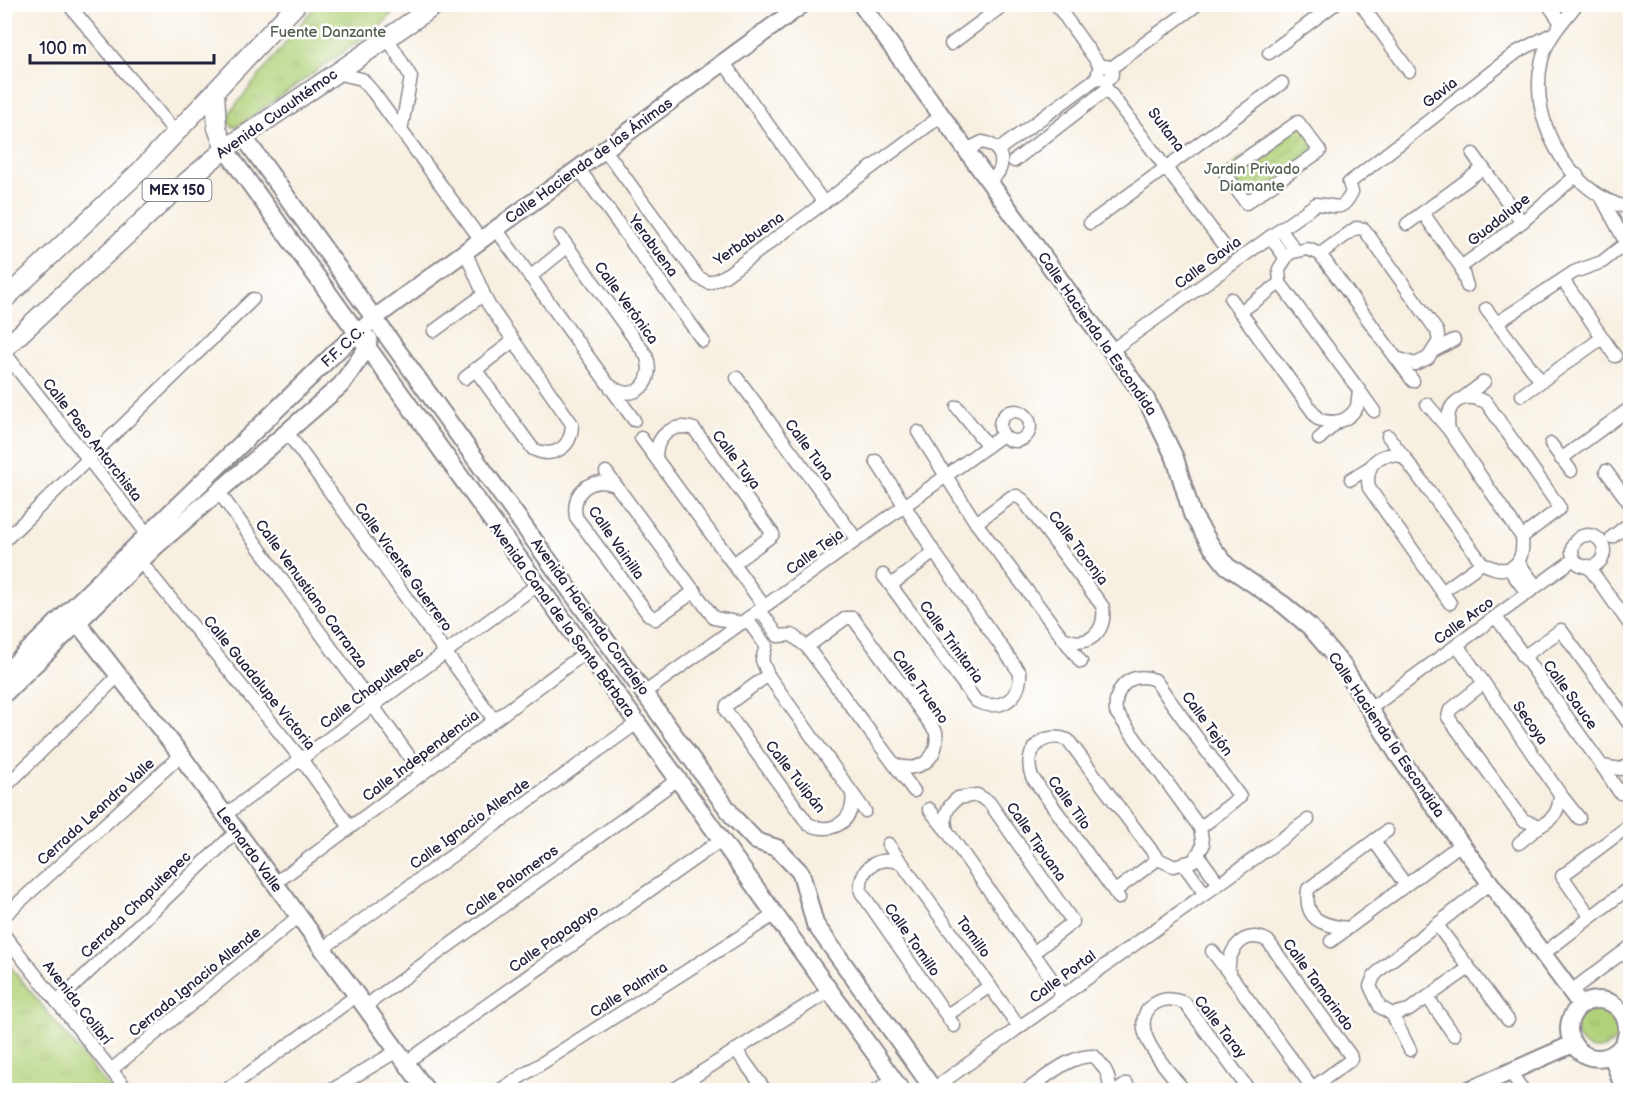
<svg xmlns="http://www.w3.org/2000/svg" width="1635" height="1095" viewBox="0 0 1635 1095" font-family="'Balsamiq Sans',sans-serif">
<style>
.park{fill:url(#park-tufts);stroke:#6a7a5a;stroke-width:1.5}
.garden{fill:url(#garden-furrows);stroke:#6a7a5a;stroke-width:1.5}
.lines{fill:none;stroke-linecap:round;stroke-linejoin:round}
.street-casing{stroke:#8c888e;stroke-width:15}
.secondary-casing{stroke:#8c888e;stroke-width:20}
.primary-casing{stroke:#8c888e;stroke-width:21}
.street{stroke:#fff;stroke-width:12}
.secondary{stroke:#fff;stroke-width:16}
.primary{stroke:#fff;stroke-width:18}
.labels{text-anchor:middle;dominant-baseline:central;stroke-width:5;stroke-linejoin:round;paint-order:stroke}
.shield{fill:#fff;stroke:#646476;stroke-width:1.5}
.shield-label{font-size:14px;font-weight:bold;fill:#22223b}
.park-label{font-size:15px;fill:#545f50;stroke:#fff}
.street-label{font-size:15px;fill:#22223b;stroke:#fff}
</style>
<defs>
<pattern id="park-tufts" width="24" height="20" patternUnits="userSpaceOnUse" patternTransform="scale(1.5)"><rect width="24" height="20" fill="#b1d178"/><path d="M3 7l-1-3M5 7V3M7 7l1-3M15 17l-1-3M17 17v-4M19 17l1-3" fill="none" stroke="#98b369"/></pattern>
<pattern id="garden-furrows" width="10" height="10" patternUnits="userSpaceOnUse" patternTransform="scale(1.5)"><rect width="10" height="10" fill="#b1d178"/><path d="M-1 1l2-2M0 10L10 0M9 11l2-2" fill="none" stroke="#98b369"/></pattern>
</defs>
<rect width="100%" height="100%" fill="#fff"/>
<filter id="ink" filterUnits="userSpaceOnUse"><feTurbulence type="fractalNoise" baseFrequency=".0167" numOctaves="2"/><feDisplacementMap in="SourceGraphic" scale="12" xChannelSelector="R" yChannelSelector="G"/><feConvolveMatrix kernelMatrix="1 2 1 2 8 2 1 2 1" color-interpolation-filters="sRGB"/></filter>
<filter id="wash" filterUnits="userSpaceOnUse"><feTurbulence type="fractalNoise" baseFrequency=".008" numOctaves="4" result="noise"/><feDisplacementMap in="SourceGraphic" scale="24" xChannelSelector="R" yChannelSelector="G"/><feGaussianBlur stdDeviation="1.35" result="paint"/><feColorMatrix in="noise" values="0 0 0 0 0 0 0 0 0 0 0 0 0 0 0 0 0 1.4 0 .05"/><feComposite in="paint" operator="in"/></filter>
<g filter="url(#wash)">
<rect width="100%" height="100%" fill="#f7efe0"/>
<g class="park">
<polygon points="316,5 399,5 381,26 236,127 233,127 228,122 231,111"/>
<polygon points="4,960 5,960 111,1090 5,1090"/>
<circle cx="1597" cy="1027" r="22"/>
</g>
<polygon class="garden" points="1299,117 1325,151 1246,208 1221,173"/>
</g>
<g filter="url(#ink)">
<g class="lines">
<g class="street-casing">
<g id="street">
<polyline points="68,4 176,133"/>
<polyline points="1056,4 1100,66"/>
<polyline points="1361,4 1409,71"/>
<polyline points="1548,4 1561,23"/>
<path d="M1577,4C1565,19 1552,33 1545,50C1522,112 1567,195 1630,208"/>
<polyline points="387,37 411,77 401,131"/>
<polyline points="951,44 1005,4"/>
<polyline points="1269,53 1335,4"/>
<polyline points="724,63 824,203"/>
<circle cx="1105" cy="73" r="7"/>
<polyline points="1111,68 1198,4"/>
<polyline points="336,73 362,79 373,92 481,240"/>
<polygon points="1298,122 1320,151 1246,203 1225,173"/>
<polyline points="605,150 698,277 709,283 725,276 941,116"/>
<path d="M966,150L982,142C1004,145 1009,171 988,181"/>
<polyline points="998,150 1098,77"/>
<polyline points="1473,154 1522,222"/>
<polyline points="1014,161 1107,89 1227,250"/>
<polyline points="579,169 703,341"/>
<polyline points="1602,198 1630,251"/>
<polyline points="1423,213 1461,267 1467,286"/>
<polyline points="1090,223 1282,83"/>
<polyline points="1407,224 1482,169"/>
<polyline points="496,229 634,420"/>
<polyline points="1280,229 1295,250"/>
<path d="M560,236L646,355C657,381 634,405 611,386"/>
<polyline points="1270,237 1285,257"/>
<path d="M465,251L488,304L572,424C572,448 553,459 533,449L475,369"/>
<polyline points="1461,267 1522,222 1577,175"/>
<polyline points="530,277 567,247"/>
<polyline points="1563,280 1615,356"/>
<path d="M1231,299L1318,419C1334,425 1348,422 1357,407L1359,390L1280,283L1279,269L1289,253L1308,249L1320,254L1396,358L1415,364L1428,358L1439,341L1437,331L1364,229L1356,228L1320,254"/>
<polyline points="1486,309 1541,381"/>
<polyline points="1240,312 1280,283"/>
<polyline points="1497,323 1574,272 1602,262 1625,244"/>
<polyline points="434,331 483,295"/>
<path d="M1112,350L1316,204C1336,205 1341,214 1352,192L1349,183L1517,52L1554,33"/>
<polyline points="1435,350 1454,340"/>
<polyline points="4,352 152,540"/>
<polyline points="1397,359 1413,381"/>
<polyline points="465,378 513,341"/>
<polyline points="737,378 857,540"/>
<polyline points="1359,390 1374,411"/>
<polyline points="1522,395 1602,338"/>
<polyline points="1464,397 1484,382"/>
<polyline points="1427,404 1449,430"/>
<polyline points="957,407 988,446"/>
<circle cx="1015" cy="426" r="15"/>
<polyline points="287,432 494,720"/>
<polyline points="918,432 976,523 1081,662"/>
<polyline points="1388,436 1404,457"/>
<polyline points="641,438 764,606"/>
<polyline points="1319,439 1337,422"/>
<polyline points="1551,444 1571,471"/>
<path d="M656,457C656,435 674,422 694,429L770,530L773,534L770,537L733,564"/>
<polyline points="1561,459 1630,408"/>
<path d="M876,461L934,552L1020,673C1021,700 999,712 976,701L883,575"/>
<polyline points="1606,471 1630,504"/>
<polyline points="606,472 714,618 742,623"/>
<polyline points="1351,479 1370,467"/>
<path d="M615,485C591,476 571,491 576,517L648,614L655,619L695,591"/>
<polyline points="218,491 422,774"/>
<path d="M976,523L1011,497L1017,496L1023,500L1103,607C1106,633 1088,649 1063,638"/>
<circle cx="1588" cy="551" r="16"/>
<polyline points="1612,537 1630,523"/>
<polyline points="4,541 253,299"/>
<polyline points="140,561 301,759 350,827"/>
<polyline points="1518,562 1536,586"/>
<polyline points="1588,566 1630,625"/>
<polyline points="1509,569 1527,593"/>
<polyline points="891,585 934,552"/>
<polyline points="1442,592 1482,563"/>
<path d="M1450,603L1369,488C1364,464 1381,449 1404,457L1482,563C1508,577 1525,567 1522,537L1449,430C1444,402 1462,391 1486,402L1560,508L1522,537"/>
<polyline points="760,610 778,636 792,635 807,647 914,791"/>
<polyline points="1496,617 1602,766 1621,769 1630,764"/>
<polyline points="747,619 766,646 762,660 768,675 865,811"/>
<path d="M1457,645L1484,683L1560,794C1559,811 1555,818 1540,826L1523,820L1448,717L1450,710L1484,683"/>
<path d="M807,647L846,618H853L936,732C940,758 919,775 894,764"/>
<polyline points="1523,657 1561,630 1630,725"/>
<path d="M768,675L727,705L726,711L808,824C833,836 856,820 852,793"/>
<polyline points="644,693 1003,435"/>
<polyline points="1371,708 1574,559"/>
<polyline points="1602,766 1620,793"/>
<polyline points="4,788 119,675"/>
<polyline points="1560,794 1579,818"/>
<polyline points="929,809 946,830"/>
<polyline points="225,815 537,585"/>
<polyline points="1374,841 1405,884"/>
<polyline points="1519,843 1540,826"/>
<polyline points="888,844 1019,1027"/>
<polyline points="1198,855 1219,884"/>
<path d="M903,864C881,854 858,866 861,892L954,1026"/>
<polyline points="1184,865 1205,894"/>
<polyline points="274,884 586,652"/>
<polyline points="1115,891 1158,859"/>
<path d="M1119,898L1032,777C1022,752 1042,730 1068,740L1158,859L1173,866L1193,861L1203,846L1200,828L1116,712C1113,688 1131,670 1155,680L1240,797L1200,828"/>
<polyline points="4,916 181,755"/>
<polyline points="1590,916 1562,876 1630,825"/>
<polyline points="1437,925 1508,1020"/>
<path d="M1347,928C1320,925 1304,919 1308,889L1387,831"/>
<polyline points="4,935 127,1090"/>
<polyline points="1331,941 1461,844"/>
<polyline points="322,949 637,723"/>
<polyline points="1212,951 1228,972"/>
<path d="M1033,953L1073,922L989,802L977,795L958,798C946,807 943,817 947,831L1063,995"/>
<polyline points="1543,954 1630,887"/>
<polyline points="1469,968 1409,1010 1392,1014 1380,1007 1370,986 1374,976 1384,966 1490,883"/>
<polyline points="1571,991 1630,947"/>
<polyline points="1428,998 1454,1035"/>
<polyline points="57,1002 237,831"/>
<polyline points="364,1007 677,780"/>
<polyline points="1392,1014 1410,1050"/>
<polyline points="947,1015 990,986"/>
<polyline points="736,1050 765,1090"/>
<polyline points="405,1063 721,840"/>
<polyline points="111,1070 298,917"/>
<polyline points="1510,1072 1523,1090"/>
<path d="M1312,1088L1348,1062L1351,1059L1350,1055L1268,941C1245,928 1226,950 1229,973L1314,1090"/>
<polyline points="933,1089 1308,820"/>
<polyline points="226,1090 356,996"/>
<polyline points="332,1090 397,1051"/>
<polyline points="500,1090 774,915"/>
<polyline points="673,1090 829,991"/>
<polyline points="876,1090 893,1080"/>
<path d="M1027,1090C1047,1077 1069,1055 1094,1056C1104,1066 1111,1076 1109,1090"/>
<polyline points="1118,1090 1127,1084"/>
<path d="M1184,1090C1169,1071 1123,1026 1154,1004C1165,997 1174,999 1185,1003L1249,1090"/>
</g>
</g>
<g class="secondary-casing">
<g id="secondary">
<polyline points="861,4 1146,399 1175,458 1192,514 1212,547 1227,566 1284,605 1310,627 1343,666 1398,755 1461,844 1581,1005"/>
<polyline points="243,136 734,818 756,841 777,848 801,873 815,924 934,1090"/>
<polyline points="225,149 901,1090"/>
<polyline points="69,612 181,755 426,1090"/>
<polyline points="4,674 338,350 376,317 803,4"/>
<polyline points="4,694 156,546 341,385 367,348 369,339"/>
<circle cx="1598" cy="1029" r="29"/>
<polyline points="1612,1055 1624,1090"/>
<polyline points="1469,1090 1573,1044"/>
</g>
</g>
<g class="primary-casing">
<g id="primary">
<polyline points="215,92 217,128 225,149"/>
<polyline points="4,300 140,171 297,4"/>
<polyline points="4,349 166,199 225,149 437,4"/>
</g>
</g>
<use href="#street" class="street"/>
<use href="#secondary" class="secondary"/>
<use href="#primary" class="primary"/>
</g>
</g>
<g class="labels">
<rect class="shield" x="142.5" y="179" width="69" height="22" rx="4.5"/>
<g class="shield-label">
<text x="177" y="190">MEX 150</text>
</g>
<g class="park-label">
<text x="328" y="32">Fuente Danzante</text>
<text x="1252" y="169">Jardin Privado<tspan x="1252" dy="17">Diamante</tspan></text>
</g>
<g class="street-label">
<text transform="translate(1440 93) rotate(-38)">Gavia</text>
<text transform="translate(277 114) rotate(-35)">Avenida Cuauhtémoc</text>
<text transform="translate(1166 130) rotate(53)">Sultana</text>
<text transform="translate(589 161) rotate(-36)">Calle Hacienda de las Ánimas</text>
<text transform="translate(1499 220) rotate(-38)">Guadalupe</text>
<text transform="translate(749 239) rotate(-35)">Yerbabuena</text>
<text transform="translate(653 246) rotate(54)">Yerabuena</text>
<text transform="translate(1208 263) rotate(-36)">Calle Gavia</text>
<text transform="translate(626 303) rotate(54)">Calle Verónica</text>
<text transform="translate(1097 334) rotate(55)">Calle Hacienda la Escondida</text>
<text transform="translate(343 347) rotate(-43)">F.F. C.C.</text>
<text transform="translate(92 440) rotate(52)">Calle Paso Antorchista</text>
<text transform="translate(809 450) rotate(54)">Calle Tuna</text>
<text transform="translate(736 460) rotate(53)">Calle Tuya</text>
<text transform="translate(616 543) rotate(55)">Calle Vainilla</text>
<text transform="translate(1078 548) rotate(53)">Calle Toronja</text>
<text transform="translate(815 552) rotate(-36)">Calle Teja</text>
<text transform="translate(403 567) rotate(54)">Calle Vicente Guerrero</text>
<text transform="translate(311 594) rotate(54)">Calle Venustiano Carranza</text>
<text transform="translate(590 617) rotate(54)">Avenida Hacienda Corralejo</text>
<text transform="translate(562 620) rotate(54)">Avenida Canal de la Santa Bárbara</text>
<text transform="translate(1464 621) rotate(-36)">Calle Arco</text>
<text transform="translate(951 642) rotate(54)">Calle Trinitaria</text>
<text transform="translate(259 683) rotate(51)">Calle Guadalupe Victoria</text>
<text transform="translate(920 687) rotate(55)">Calle Trueno</text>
<text transform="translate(372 688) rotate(-37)">Calle Chapultepec</text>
<text transform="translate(1570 695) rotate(54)">Calle Sauce</text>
<text transform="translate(1530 723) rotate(55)">Secoya</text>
<text transform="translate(1207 724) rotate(54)">Calle Tejón</text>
<text transform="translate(1386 735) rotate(56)">Calle Hacienda la Escondida</text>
<text transform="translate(421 756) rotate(-37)">Calle Independencia</text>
<text transform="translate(795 777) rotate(52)">Calle Tulipán</text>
<text transform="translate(1069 803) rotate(54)">Calle Tilo</text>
<text transform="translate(96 812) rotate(-42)">Cerrada Leandro Valle</text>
<text transform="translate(470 824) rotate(-36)">Calle Ignacio Allende</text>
<text transform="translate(1036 842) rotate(55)">Calle Tipuana</text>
<text transform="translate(249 850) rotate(54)">Leonardo Valle</text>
<text transform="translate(512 881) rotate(-36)">Calle Palomeros</text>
<text transform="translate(136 905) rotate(-44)">Cerrada Chapultepec</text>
<text transform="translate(973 937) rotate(54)">Tomillo</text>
<text transform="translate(554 939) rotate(-35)">Calle Papagayo</text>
<text transform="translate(912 940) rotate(55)">Calle Tomillo</text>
<text transform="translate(1063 977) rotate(-36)">Calle Portal</text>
<text transform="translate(195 982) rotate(-39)">Cerrada Ignacio Allende</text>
<text transform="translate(1318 985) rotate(54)">Calle Tamarindo</text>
<text transform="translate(629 990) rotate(-33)">Calle Palmira</text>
<text transform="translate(77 1003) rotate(52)">Avenida Colibrí</text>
<text transform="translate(1220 1027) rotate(52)">Calle Taray</text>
</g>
</g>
<rect width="1635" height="1095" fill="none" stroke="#fff" stroke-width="24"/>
<path d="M30 54v9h184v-9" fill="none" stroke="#22223b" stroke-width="3"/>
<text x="39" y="54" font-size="18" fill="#22223b" stroke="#ffffff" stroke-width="4.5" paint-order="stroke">100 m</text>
</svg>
